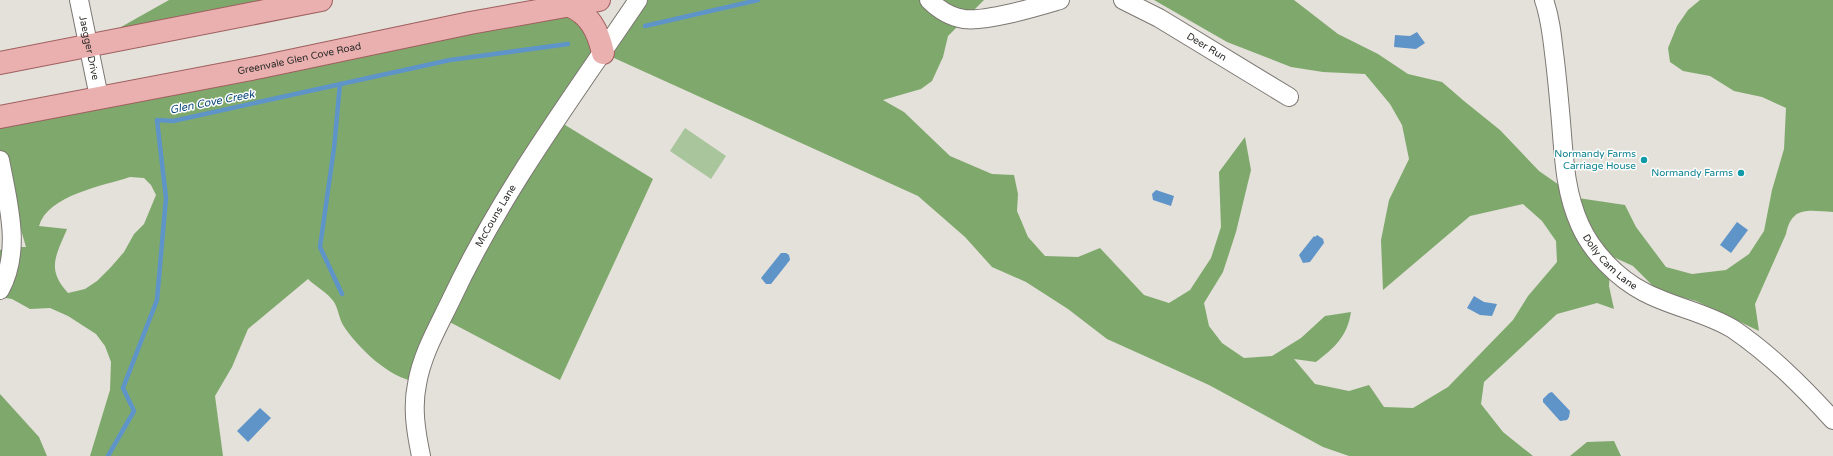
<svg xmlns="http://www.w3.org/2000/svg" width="1833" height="456" viewBox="0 0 1833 456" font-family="'Varela Round',sans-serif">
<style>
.green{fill:#a8c59c}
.forest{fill:#7fa96c;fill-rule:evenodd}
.water{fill:#5f94c8}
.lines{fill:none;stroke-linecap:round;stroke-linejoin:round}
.stream{stroke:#5f94c8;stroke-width:4.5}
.minor-casing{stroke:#7c7772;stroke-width:20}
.major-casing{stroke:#9e5f5e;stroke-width:24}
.minor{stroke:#fff;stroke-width:18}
.major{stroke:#e9b0af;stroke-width:22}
.culture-dot{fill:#0f9aa8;stroke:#fff;stroke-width:1.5}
.labels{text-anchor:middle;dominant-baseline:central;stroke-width:3;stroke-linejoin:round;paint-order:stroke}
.street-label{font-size:10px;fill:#2d2c29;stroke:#fff}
.culture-label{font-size:10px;fill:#0d838f;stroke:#fff;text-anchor:end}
.water-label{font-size:11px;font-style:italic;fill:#0d497a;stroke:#fff}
</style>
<rect width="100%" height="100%" fill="#e4e0da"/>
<polygon class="green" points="685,128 726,156 711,179 670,151"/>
<g class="forest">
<polygon points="169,0 321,0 89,45"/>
<path d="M638,0H984L948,36L943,57L932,81L921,89L883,100L904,112L950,156L992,174L1014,175L1018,194L1017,211L1028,237L1045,256L1078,257L1100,248L1144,295L1169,303L1190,290L1211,258L1221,227L1219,172L1245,137L1251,170L1236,232L1223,272L1204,303L1209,326L1222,343L1244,358L1272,356L1301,338L1325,316L1351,312C1347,337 1335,347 1316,362L1294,359L1315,384L1349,391L1369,385L1384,407L1413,408L1448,387L1513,320L1528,296L1557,262L1556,241L1542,221L1523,204L1470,216L1383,290L1381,240L1389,200L1409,159L1402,125L1390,104L1365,74L1323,72L1291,67L1227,42L1154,0H1294L1338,34L1378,54L1408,74L1442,82L1464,101L1500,130L1539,171L1578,198L1625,205L1636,227L1666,267L1692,274L1726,270L1749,254L1764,231L1772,190L1784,149L1786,108L1762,97L1734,91L1710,76L1683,71L1670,62L1668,48L1677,26L1688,10L1700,0H1833V212C1809,211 1792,205 1786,234L1755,304L1759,331L1696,301L1676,296L1655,288L1633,266L1611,256L1609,286L1614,309L1597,303L1557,314L1484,382L1481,404L1503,432L1533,456H1349L1323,447L1209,385L1107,339L1068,309L1026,282L992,267L965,237L918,196L603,53L557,120L653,179L560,380L442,318L417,382C389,378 358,348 343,325C339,318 338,308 334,302C328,293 315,286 308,279L248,329L232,367L215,396L223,456H90L110,390L111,362L105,346L96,334L68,316L50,308L30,309L12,299L0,297V250L11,247H26L19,223L0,201V117L568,5L600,43ZM130,177L144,178L151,185L156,195L144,224L134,234L124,252L111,267L97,281L85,289L68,293C46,269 56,256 67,229L39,226C48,195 103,186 130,177Z"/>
<polygon points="0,394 39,437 47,456 0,456"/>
<polygon points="1614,441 1621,456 1570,456 1587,442"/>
</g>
<g class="water">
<polygon points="1417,32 1425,43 1416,49 1394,47 1395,35 1410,36"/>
<polygon points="1156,190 1174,196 1171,206 1153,200 1152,194"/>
<polygon points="1737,222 1748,230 1731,253 1720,245"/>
<polygon points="1317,235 1323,239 1324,243 1310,262 1303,263 1299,255 1314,236 1315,237"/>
<polygon points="781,253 786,253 789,255 790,260 771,284 766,284 761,278"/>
<polygon points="1474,296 1484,302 1497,304 1492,316 1480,315 1467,308"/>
<polygon points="1552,392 1570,411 1569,417 1567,420 1560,421 1543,402 1543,399 1549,393"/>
<polygon points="260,408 271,418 248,442 237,431"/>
</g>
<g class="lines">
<g class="stream">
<polyline points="645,26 758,0"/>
<polyline points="340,84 334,148 320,247 342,294"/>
<polyline points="108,456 134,411 123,388 157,300 166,198 157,120 173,121 450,60 568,44"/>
</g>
<g class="minor-casing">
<g id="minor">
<path id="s1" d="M79,0L99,97"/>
<path d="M929,0C938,9 951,17 964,19C987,22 1036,7 1060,0"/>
<path id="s2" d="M1123,0L1159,18L1289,97"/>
<path id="s3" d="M1544,0C1550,17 1552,35 1554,53C1557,76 1559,99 1561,122C1564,158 1565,192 1580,225C1592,252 1617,278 1644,292C1672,307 1705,312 1733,329C1771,355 1802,386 1833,420"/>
<path d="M0,160C8,203 22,250 0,290"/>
<path id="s4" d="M421,456C416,432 412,408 417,384C422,354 438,327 451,300C501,193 572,98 638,0"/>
</g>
</g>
<g class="major-casing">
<g id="major">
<path d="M568,5C590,14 598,31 603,53"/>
<polyline points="0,63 321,0"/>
<path id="s5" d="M0,117L261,67L470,23L599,0"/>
</g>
</g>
<use href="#minor" class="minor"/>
<use href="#major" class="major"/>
</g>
<g class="culture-dot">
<circle cx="1644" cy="160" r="4"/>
<circle cx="1741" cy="173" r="4"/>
</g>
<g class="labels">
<g class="street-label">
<text stroke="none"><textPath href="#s2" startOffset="96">Deer Run</textPath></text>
<text stroke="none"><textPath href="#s1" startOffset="49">Jaegger Drive</textPath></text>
<text stroke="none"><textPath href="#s5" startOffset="305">Greenvale Glen Cove Road</textPath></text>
<text stroke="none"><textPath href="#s4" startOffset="259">McCouns Lane</textPath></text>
<text stroke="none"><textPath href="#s3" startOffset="277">Dolly Cam Lane</textPath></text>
</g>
<g class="culture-label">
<text x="1636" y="154">Normandy Farms<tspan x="1636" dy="12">Carriage House</tspan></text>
<text x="1733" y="173">Normandy Farms</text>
</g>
<g class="water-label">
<text transform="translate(212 102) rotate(-11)">Glen Cove Creek</text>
</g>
</g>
</svg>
